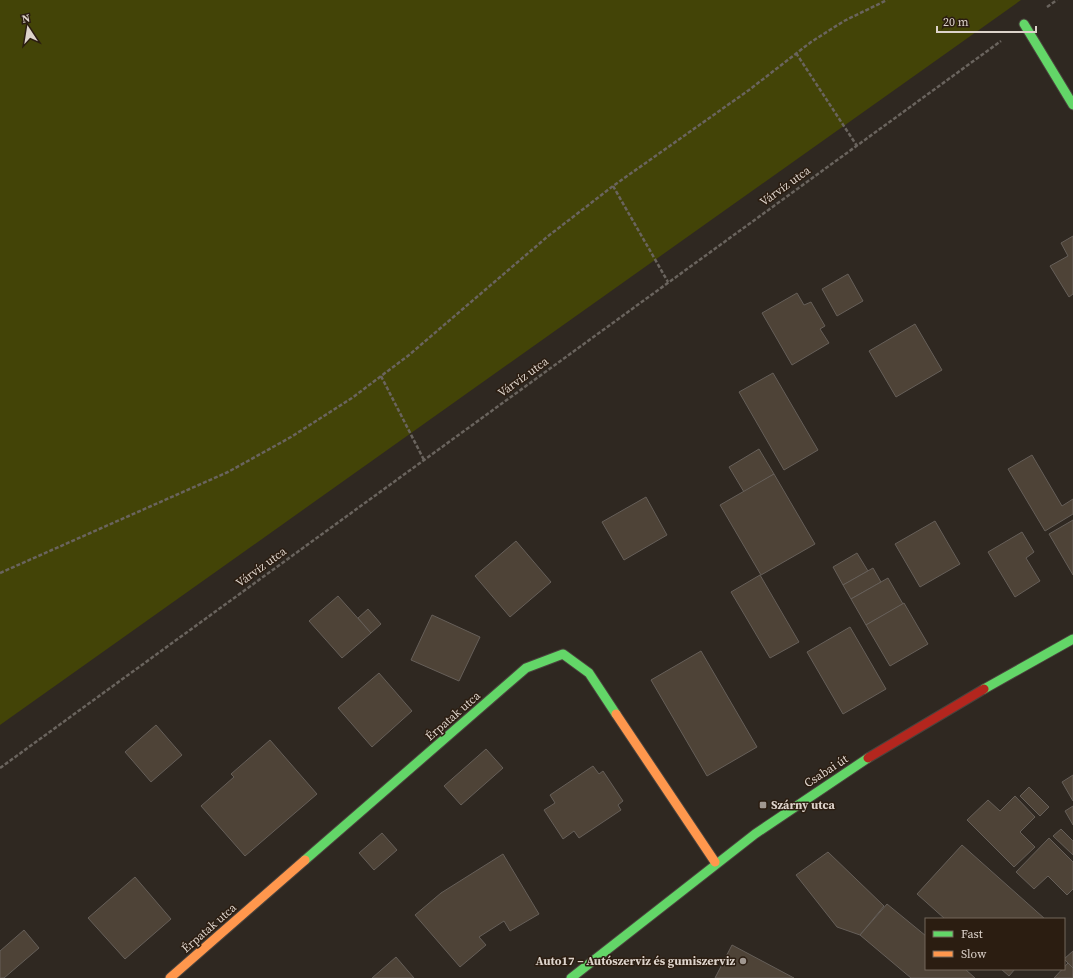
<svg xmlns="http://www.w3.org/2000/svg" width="1073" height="978" viewBox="0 0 1073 978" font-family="'Source Serif 4',serif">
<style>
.green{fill:#434407}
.building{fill:#4e4337;stroke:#665f59}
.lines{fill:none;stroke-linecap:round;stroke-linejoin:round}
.fast-casing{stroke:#4a433d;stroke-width:11}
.slow-casing{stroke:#4a433d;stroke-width:11}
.jam-casing{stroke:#4a433d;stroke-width:11}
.path{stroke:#6a645e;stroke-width:2.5;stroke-dasharray:4 2;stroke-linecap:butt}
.fast{stroke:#63d668;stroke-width:9}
.slow{stroke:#ff974d;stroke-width:9}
.jam{stroke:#b3261e;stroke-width:9}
.poi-dot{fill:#a09790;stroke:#2b1d11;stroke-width:1.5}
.labels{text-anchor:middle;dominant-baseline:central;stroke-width:3;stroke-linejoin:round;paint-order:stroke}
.street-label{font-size:12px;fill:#ddd3cb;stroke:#2b1d11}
.poi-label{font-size:12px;font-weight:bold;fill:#ddd3cb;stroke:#2b1d11;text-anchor:start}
</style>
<rect width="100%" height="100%" fill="#2f2821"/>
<polygon class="green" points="0,0 1021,0 0,725"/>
<g class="building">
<polygon points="1073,236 1073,294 1069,297 1050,266 1068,256 1061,243"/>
<polygon points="848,274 863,301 837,316 822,289"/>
<polygon points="797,293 804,305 811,302 825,326 820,329 829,343 792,365 762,313"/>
<polygon points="915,324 942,370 896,397 869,351"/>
<polygon points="773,373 818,450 784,470 739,392"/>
<polygon points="759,449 774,474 744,492 729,467"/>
<polygon points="1032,455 1062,506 1073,499 1073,514 1045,531 1008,469"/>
<polygon points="774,474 815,544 761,575 720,505"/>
<polygon points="646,497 667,535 624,560 602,522"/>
<polygon points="1073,520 1073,575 1049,534"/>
<polygon points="935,521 960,564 920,587 895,544"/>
<polygon points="1022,532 1034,552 1026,558 1040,581 1015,597 988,552"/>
<polygon points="516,541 551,582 510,617 475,576"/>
<polygon points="857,553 868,571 843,585 833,567"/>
<polygon points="873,568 881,582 851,599 843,585"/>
<polygon points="760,575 799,642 770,658 731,592"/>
<polygon points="888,578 903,604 866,625 851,599"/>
<polygon points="338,596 371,633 342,658 309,621"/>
<polygon points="904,603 928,644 890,666 866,625"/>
<polygon points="368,609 381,624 371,633 358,618"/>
<polygon points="432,615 480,637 459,681 411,660"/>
<polygon points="850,627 886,689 843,714 807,652"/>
<polygon points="701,651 757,747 707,776 651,680"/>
<polygon points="379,673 412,711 372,747 338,708"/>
<polygon points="156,725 182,755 151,782 125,752"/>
<polygon points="270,740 317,794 245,856 201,806 234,777 231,774"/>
<polygon points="486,749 503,768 461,805 444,786"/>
<polygon points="593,766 599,774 603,771 623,801 618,805 621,810 579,838 574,831 563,839 544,810 555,803 550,795"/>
<polygon points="1073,775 1073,801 1062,782"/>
<polygon points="1029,787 1049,807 1040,816 1020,796"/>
<polygon points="1015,796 1035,817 1020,832 1035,847 1014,867 967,820 988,800 1000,811"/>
<polygon points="1073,806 1073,825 1065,811"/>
<polygon points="1061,829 1073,841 1073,855 1053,836"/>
<polygon points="382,833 397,850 374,870 359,853"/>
<polygon points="1049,838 1073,862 1073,889 1067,895 1048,876 1034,889 1016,872"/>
<polygon points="962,845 1045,919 945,919 917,894"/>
<polygon points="828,852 884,906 860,935 837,927 796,875"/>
<polygon points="503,854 539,914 510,931 504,921 479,937 486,945 460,967 415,915 441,893"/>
<polygon points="135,877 171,919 125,959 88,918"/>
<polygon points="887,904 926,936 926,969 965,969 975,978 911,978 860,935"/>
<polygon points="24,930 39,948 4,978 0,978 0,951"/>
<polygon points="732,945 794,978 715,978"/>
<polygon points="1073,951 1073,968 1064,959"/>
<polygon points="396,957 414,978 372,978"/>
<polygon points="1068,963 1073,968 1073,978 1054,978"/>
<polygon points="1001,969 1015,969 1009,976"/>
</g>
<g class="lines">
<g class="fast-casing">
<g id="fast">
<polyline points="1024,24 1073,105"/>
<polyline points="984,689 1073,639"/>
<polyline points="305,860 526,668 563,654 589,673 616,714"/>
<polyline points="571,978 755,834 868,758"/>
</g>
</g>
<g class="slow-casing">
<g id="slow">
<polyline points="616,714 715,862"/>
<polyline points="170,978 305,860"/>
</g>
</g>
<g class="jam-casing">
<polyline id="jam" points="868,758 984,689"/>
</g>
<g class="path">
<polyline points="1047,7 1057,0"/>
<polyline points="796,53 857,146"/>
<polyline points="613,186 668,282"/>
<polyline points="381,376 424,460"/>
<polyline points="0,573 228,472 291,437 352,398 409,355 547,237 613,186 749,90 811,42 844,21 887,0"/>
<polyline points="0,768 1001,41"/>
</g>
<use href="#fast" class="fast"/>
<use href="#slow" class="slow"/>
<use href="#jam" class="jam"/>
</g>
<g class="poi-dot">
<rect x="759" y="801" width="8" height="8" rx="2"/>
<circle cx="743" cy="961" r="4"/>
</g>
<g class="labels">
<g class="street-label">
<text transform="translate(785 186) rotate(-36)">Várvíz utca</text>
<text transform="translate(523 377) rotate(-36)">Várvíz utca</text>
<text transform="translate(261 567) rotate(-36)">Várvíz utca</text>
<text transform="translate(453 716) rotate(-41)">Érpatak utca</text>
<text transform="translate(826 771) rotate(-33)">Csabai út</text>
<text transform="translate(209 928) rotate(-41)">Érpatak utca</text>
</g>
<g class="poi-label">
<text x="771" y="805">Szárny utca</text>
<text x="735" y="961" text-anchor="end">Auto17 – Autószerviz és gumiszerviz</text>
</g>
</g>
<rect x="925" y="918" width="140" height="52" fill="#2b1d11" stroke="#72665b"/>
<rect x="933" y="931" width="20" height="6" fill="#63d668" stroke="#72665b"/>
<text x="961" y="938" font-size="12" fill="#ddd3cb">Fast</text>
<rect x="933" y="951" width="20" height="6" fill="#ff974d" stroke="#72665b"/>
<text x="961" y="958" font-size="12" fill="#ddd3cb">Slow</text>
<g transform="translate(28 28) rotate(348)" stroke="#2b1d11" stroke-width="3" paint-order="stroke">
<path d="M0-3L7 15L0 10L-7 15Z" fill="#ddd3cb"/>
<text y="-6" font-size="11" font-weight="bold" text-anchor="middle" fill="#ddd3cb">N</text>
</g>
<path d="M937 26v6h99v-6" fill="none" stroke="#ddd3cb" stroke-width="2"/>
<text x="943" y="26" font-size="12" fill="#ddd3cb" stroke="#2b1d11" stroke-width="3" paint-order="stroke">20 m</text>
</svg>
